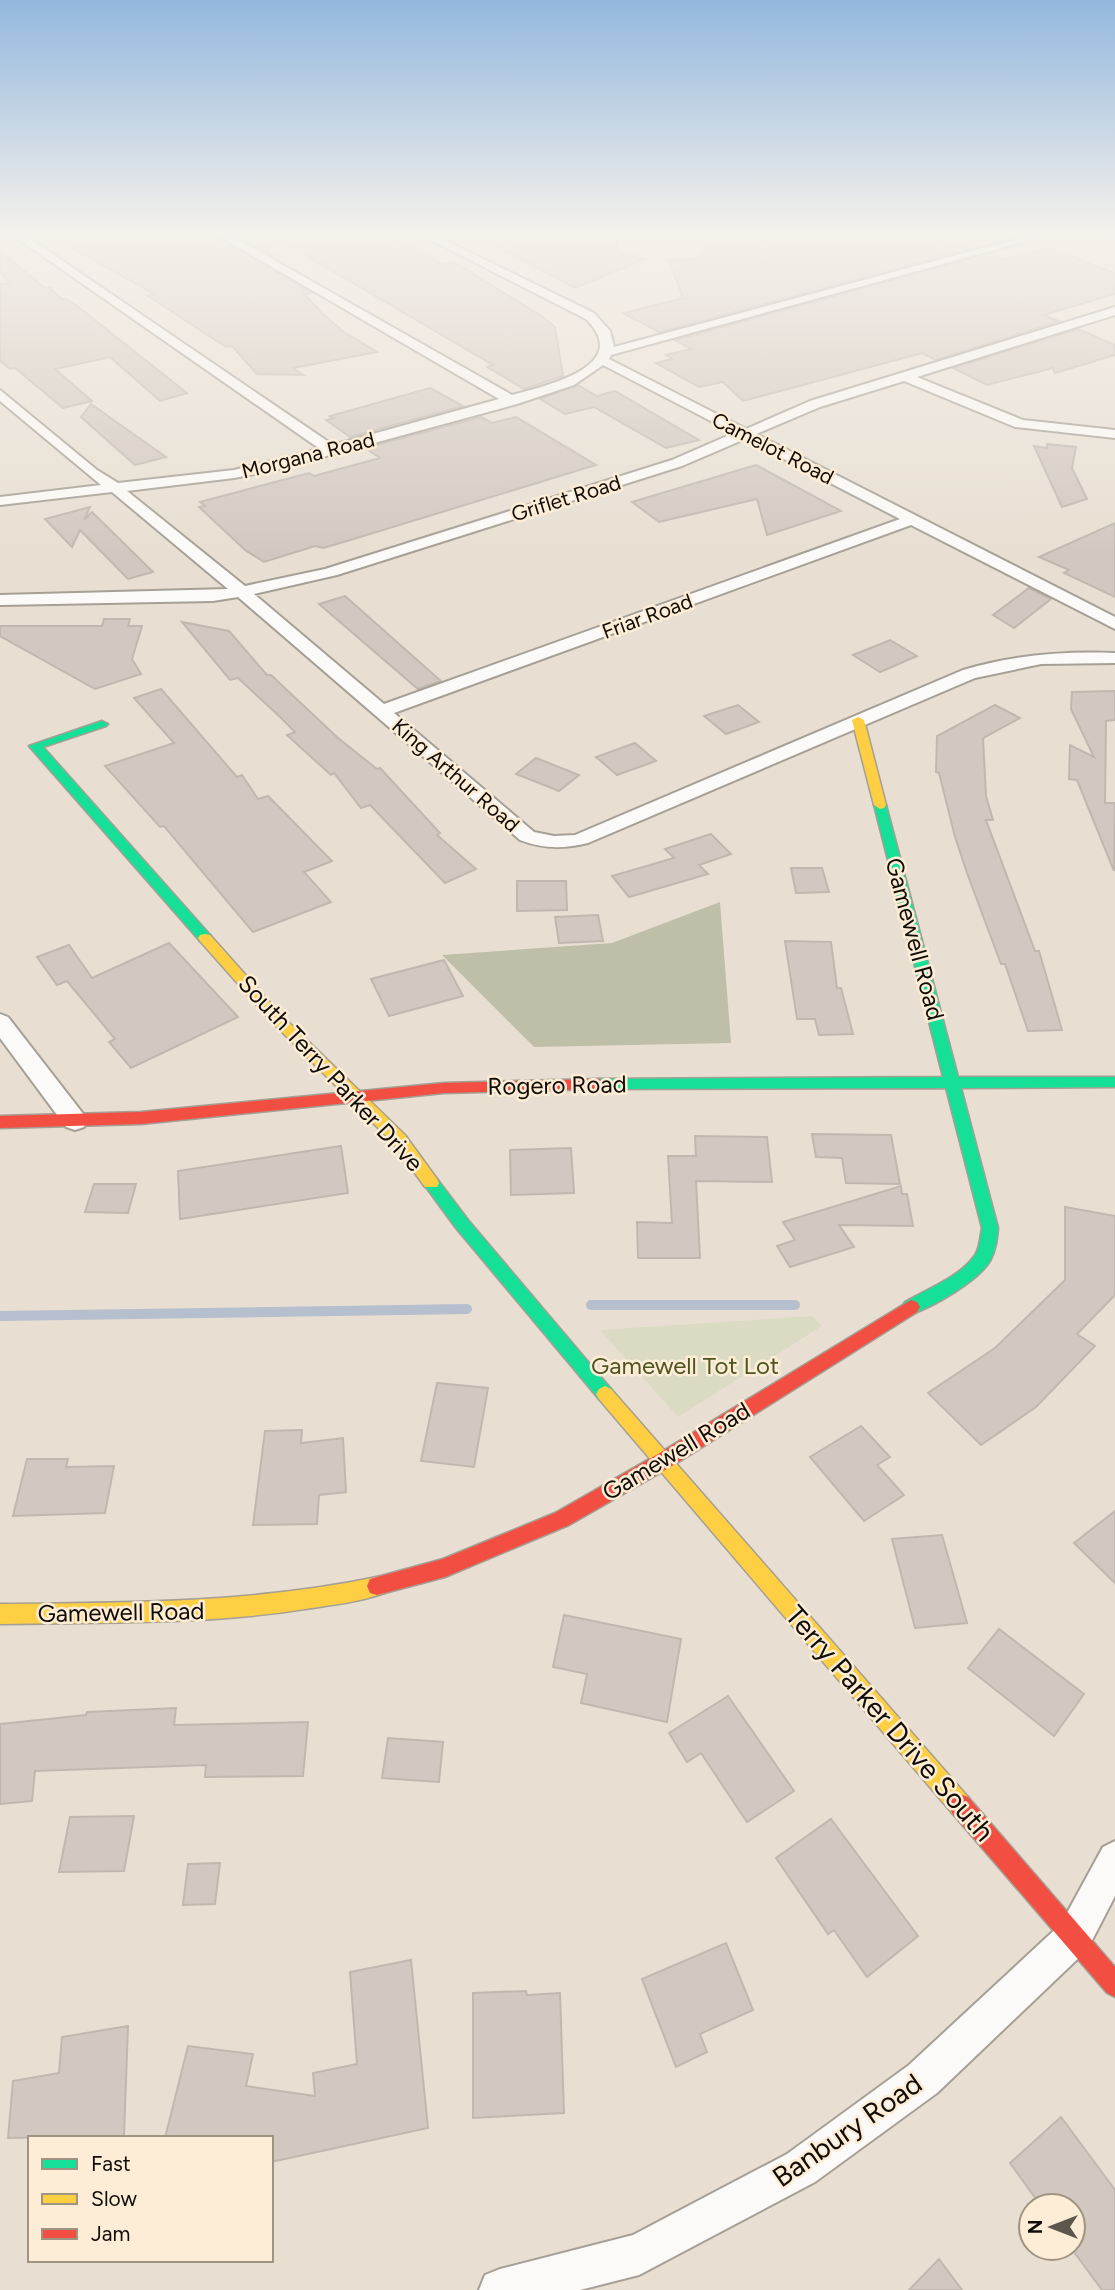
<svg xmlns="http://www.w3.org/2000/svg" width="1115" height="2290" viewBox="0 0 1115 2290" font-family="Figtree,sans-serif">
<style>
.green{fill:#dbdbc4}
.forest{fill:#bfbfa9}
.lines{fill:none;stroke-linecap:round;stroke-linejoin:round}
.stream{stroke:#b5bfce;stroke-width:10}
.building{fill:#d2c8bf;stroke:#c0b8af;stroke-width:2}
.street-casing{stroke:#a59f95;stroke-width:4}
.fast-casing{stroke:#a59f95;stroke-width:3}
.slow-casing{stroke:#a59f95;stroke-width:3}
.jam-casing{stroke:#a59f95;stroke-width:3}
.street{fill:#fcfaf8;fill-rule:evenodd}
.fast{fill:#16e098;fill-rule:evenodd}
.slow{fill:#ffcf43;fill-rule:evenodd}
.jam{fill:#f24e42;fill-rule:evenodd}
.labels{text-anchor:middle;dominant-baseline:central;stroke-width:5;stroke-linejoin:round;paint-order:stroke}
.far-street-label{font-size:21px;fill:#110c05;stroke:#fdedd6}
.street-label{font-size:24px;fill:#110c05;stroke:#fdedd6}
.park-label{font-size:24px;fill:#4d5422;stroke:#fdedd6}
.near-street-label{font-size:28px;fill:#110c05;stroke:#fdedd6}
</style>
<rect width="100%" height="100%" fill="#e8dfd2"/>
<polygon class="green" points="812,1316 822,1326 678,1417 600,1330"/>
<polygon class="forest" points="720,902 731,1043 534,1047 442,955 612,943"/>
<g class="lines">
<g class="stream">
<polyline points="591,1305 795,1305"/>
<polyline points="0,1316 467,1309"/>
</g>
</g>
<g class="building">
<polygon points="51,236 217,236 311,293 304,294 323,314 344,332 377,352 293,368 303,375 257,374 232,346 226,347 148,296 154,294"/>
<polygon points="237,236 388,236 401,245 409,244 443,265 454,262 543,317 555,327 563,376 524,389 487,367 493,365 276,238 267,250 276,258"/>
<polygon points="477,236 617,236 617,252 645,259 575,288"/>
<polygon points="711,236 927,236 970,249 659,332 623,313 683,298 669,260 696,259"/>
<polygon points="1049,248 1115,273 1115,294 1043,315 1059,321 936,360 922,353 743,401 723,382 699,387 656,363 672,359 666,355 691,349 675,340 989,254 1006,259"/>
<polygon points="0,251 45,288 50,288 62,299 66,299 77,306 187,393 160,401 110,357 55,369 92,401 63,408 15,368 10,369 0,361 0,284 9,283 0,271"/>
<polygon points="1078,329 1115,345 1115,355 1055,373 1053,368 987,385 953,368"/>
<polygon points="578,385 597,396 615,391 699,440 666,448 594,407 565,414 540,399"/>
<polygon points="430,388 463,406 350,437 326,420 334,418 330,416"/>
<polygon points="91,404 166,457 135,465 81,417"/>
<polygon points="481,417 492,423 516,417 596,465 337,544 323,548 315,546 264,562 245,550 199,507 205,506 200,502 309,473 314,476 380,458 365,448"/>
<polygon points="1047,444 1076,447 1072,468 1087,499 1062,507 1034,446 1047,448"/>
<polygon points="756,465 841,511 767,535 757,499 659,522 632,502"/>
<polygon points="90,507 84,520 92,512 153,572 128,579 80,530 72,547 45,519"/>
<polygon points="1115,523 1115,597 1064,573 1069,570 1039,557"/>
<polygon points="1029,588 1051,599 1014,628 993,615"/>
<polygon points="345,596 441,681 418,689 319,604"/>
<polygon points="104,619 130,619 128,626 142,626 132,659 141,674 95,689 0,636 0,626 102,626"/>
<polygon points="182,622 229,631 267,675 271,675 338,738 377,769 380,768 440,833 437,835 476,869 445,883 370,805 361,808 334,773 331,775 287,735 295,732 279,716 238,678 230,680"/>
<polygon points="890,640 917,656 880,672 853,655"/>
<polygon points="161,689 237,777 242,775 258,799 268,796 332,861 304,872 331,902 253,932 164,826 160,827 105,766 174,743 134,698"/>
<polygon points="1115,691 1115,720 1106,721 1105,803 1115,803 1114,871 1077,780 1069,779 1070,745 1094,757 1071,709 1072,692"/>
<polygon points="738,705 759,722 726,734 704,716"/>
<polygon points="995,705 1020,718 983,738 986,796 993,820 986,820 1035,951 1039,951 1062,1030 1028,1031 1005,964 1001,964 967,873 955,837 939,773 936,772 937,736"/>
<polygon points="635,743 656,761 617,775 596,757"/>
<polygon points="536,758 579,775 559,791 516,774"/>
<polygon points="711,834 731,854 699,865 708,874 629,897 612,876 674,858 665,849"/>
<polygon points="791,868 822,868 829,892 796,893"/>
<polygon points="517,881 566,881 567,910 517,911"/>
<polygon points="598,915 603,941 559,943 555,917"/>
<polygon points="785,941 831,942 837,988 841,988 853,1034 819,1035 815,1019 797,1019"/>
<polygon points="169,943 238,1017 131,1068 109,1042 115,1039 67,981 57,985 37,957 69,945 92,978"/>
<polygon points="444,960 463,996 389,1016 371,979"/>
<polygon points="812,1134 891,1135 900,1184 846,1183 842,1158 816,1157"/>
<polygon points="695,1136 767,1137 772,1182 696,1181 700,1258 638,1258 637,1222 672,1223 668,1156 696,1156"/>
<polygon points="341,1146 348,1193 180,1219 178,1171"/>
<polygon points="571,1148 574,1193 511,1195 510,1150"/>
<polygon points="94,1184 136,1184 128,1213 85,1212"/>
<polygon points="901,1186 902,1194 907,1194 913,1226 839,1225 854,1247 790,1267 777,1246 795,1240 783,1222"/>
<polygon points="1065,1207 1115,1216 1115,1295 1077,1334 1095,1346 1036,1407 981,1445 928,1393 995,1348 1065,1280"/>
<polygon points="437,1383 488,1388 474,1467 421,1461"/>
<polygon points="861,1426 890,1457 877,1465 904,1495 864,1521 810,1457"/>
<polygon points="302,1430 301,1443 343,1438 346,1492 319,1495 317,1524 253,1525 265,1431"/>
<polygon points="27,1459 68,1459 66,1467 114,1466 105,1513 13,1516"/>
<polygon points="1115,1511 1115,1583 1074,1543"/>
<polygon points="942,1535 967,1623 915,1628 892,1539"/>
<polygon points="564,1615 681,1639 667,1722 581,1703 587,1674 553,1667"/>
<polygon points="999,1629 1084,1694 1054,1736 968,1668"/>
<polygon points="728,1696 794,1791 747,1822 701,1753 687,1762 669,1733"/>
<polygon points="176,1708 174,1725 308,1722 303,1776 205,1777 206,1765 35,1771 32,1801 0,1804 0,1724 86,1715 87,1712"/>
<polygon points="388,1738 443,1742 439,1782 382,1778"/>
<polygon points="134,1816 124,1871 59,1872 70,1817"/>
<polygon points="831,1819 918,1936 867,1977 834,1930 828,1934 776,1858"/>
<polygon points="220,1863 215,1904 183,1905 188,1864"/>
<polygon points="726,1943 753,2010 700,2034 707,2052 676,2067 642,1979"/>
<polygon points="411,1960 428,2128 271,2162 271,2138 165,2138 188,2046 253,2054 246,2086 315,2096 313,2073 357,2064 350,1972"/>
<polygon points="526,1991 527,1995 560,1993 564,2113 473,2118 473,1993"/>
<polygon points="128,2026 124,2136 8,2138 13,2081 59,2073 62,2037"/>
<polygon points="1061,2117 1115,2190 1115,2290 1102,2290 1071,2248 1073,2206 1041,2206 1010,2163"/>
<polygon points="939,2259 962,2290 909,2290"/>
</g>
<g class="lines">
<g class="street-casing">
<g id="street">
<path d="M14,236H26L333,445L499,399L219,236H232L512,395C546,386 634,366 586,319L423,236H436L594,313L610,331L614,347L1028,236H1045L611,355L609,359L746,429L810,401L1115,307V315L917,377L1023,420L1115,430V438L1015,427L904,381L820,407L756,434L1115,617V629L911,525L394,713L534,832L554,836L575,835L963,670C1013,655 1063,651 1115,653V663L1041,664L975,678L588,843C564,849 543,849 520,840L238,597L213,601L0,605V595L228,589L112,492L0,505V497L101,485L0,401V390L97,470L118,483L234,470L320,449ZM603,365L734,433L672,460L325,569L245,586L127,491L234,478L275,470L517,404L574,385ZM745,439L900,519L384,704L254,594L337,575L682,466Z"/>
<polygon points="0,1014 8,1017 84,1115 87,1121 84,1127 75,1130 66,1127 0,1038"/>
<polygon points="1115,1841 1115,1896 1087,1950 937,2093 815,2182 639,2275 580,2290 479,2290 485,2275 500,2269 633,2235 787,2154 909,2065 1061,1924 1103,1847"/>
</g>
</g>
<g class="fast-casing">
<g id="fast">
<polygon points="102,721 108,724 106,726 43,747 210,935 212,938 210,941 200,941 29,746"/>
<path d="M880,801L886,805L958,1077H1115V1087L961,1088L998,1228C997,1239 996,1250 990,1261C978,1281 933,1307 911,1314L905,1312L902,1307L905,1302C927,1289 960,1277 975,1255C980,1248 980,1237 982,1228L946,1088L599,1089L591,1084L599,1079L943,1077L874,805Z"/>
<polygon points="431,1177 437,1179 468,1220 611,1389 614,1394 611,1399 605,1402 599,1399 456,1228 423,1183 425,1179"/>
</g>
</g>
<g class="slow-casing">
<g id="slow">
<polygon points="858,717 864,720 886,805 884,808 880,809 874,805 852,720"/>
<polygon points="205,934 210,935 282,1016 405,1135 437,1179 439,1183 437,1187 425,1187 393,1143 272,1022 200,941 198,938 200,935"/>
<polygon points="605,1386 611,1389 968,1797 971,1805 968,1813 960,1816 952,1813 599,1399 596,1394 599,1389"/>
<path d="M377,1577L384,1579L387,1586L384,1593C360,1602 331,1605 305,1609C205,1625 102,1622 0,1624V1604C127,1603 252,1603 377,1577Z"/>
</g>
</g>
<g class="jam-casing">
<g id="jam">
<polygon points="599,1079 607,1084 599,1089 444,1093 141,1124 0,1128 0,1116 141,1112 444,1083"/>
<polygon points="911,1300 917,1302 920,1307 917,1312 672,1466 569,1525 445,1577 377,1595 370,1593 367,1586 370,1579 443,1559 555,1513 658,1454"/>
<polygon points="960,1794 968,1797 1115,1967 1115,1997 1107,1993 952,1813 949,1805 952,1797"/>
</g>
</g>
<use href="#street" class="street"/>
<use href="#fast" class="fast"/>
<use href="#slow" class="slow"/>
<use href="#jam" class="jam"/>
</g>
<linearGradient id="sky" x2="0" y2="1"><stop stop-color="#93b8de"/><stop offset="0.42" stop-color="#f5f1eb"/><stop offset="1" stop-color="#f5f1eb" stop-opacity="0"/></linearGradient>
<rect width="1115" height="556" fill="url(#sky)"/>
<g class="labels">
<g class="far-street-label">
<text transform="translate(773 448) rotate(27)">Camelot Road</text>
<text transform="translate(308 455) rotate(-14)">Morgana Road</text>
<text transform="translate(566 498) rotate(-17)">Griflet Road</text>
<text transform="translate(647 616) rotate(-20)">Friar Road</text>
<text transform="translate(456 775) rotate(41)">King Arthur Road</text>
</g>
<g class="street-label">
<text transform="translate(915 939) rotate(75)">Gamewell Road</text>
<text transform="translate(331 1073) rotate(47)">South Terry Parker Drive</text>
<text transform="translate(557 1085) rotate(-1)">Rogero Road</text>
<text transform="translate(676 1451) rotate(-31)">Gamewell Road</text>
<text transform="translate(121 1612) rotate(-1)">Gamewell Road</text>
</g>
<g class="park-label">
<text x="685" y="1365">Gamewell Tot Lot</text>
</g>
<g class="near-street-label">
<text transform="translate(890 1723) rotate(49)">Terry Parker Drive South</text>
<text transform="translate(847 2130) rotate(-35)">Banbury Road</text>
</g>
</g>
<rect x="28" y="2136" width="245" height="126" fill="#fdedd6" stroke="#9f9382" stroke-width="2"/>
<rect x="42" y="2159" width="35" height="10" fill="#16e098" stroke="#9f9382" stroke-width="2"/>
<text x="91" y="2171" font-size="21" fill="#110c05">Fast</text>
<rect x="42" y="2194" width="35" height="10" fill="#ffcf43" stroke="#9f9382" stroke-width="2"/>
<text x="91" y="2206" font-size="21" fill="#110c05">Slow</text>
<rect x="42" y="2229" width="35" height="10" fill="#f24e42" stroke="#9f9382" stroke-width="2"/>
<text x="91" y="2241" font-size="21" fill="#110c05">Jam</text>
<g transform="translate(1052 2227) rotate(270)"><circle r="33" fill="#fdedd6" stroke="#9f9382" stroke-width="2"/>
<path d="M0-5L12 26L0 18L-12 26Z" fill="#5c564d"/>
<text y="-10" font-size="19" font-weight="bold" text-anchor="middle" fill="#110c05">N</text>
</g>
</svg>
